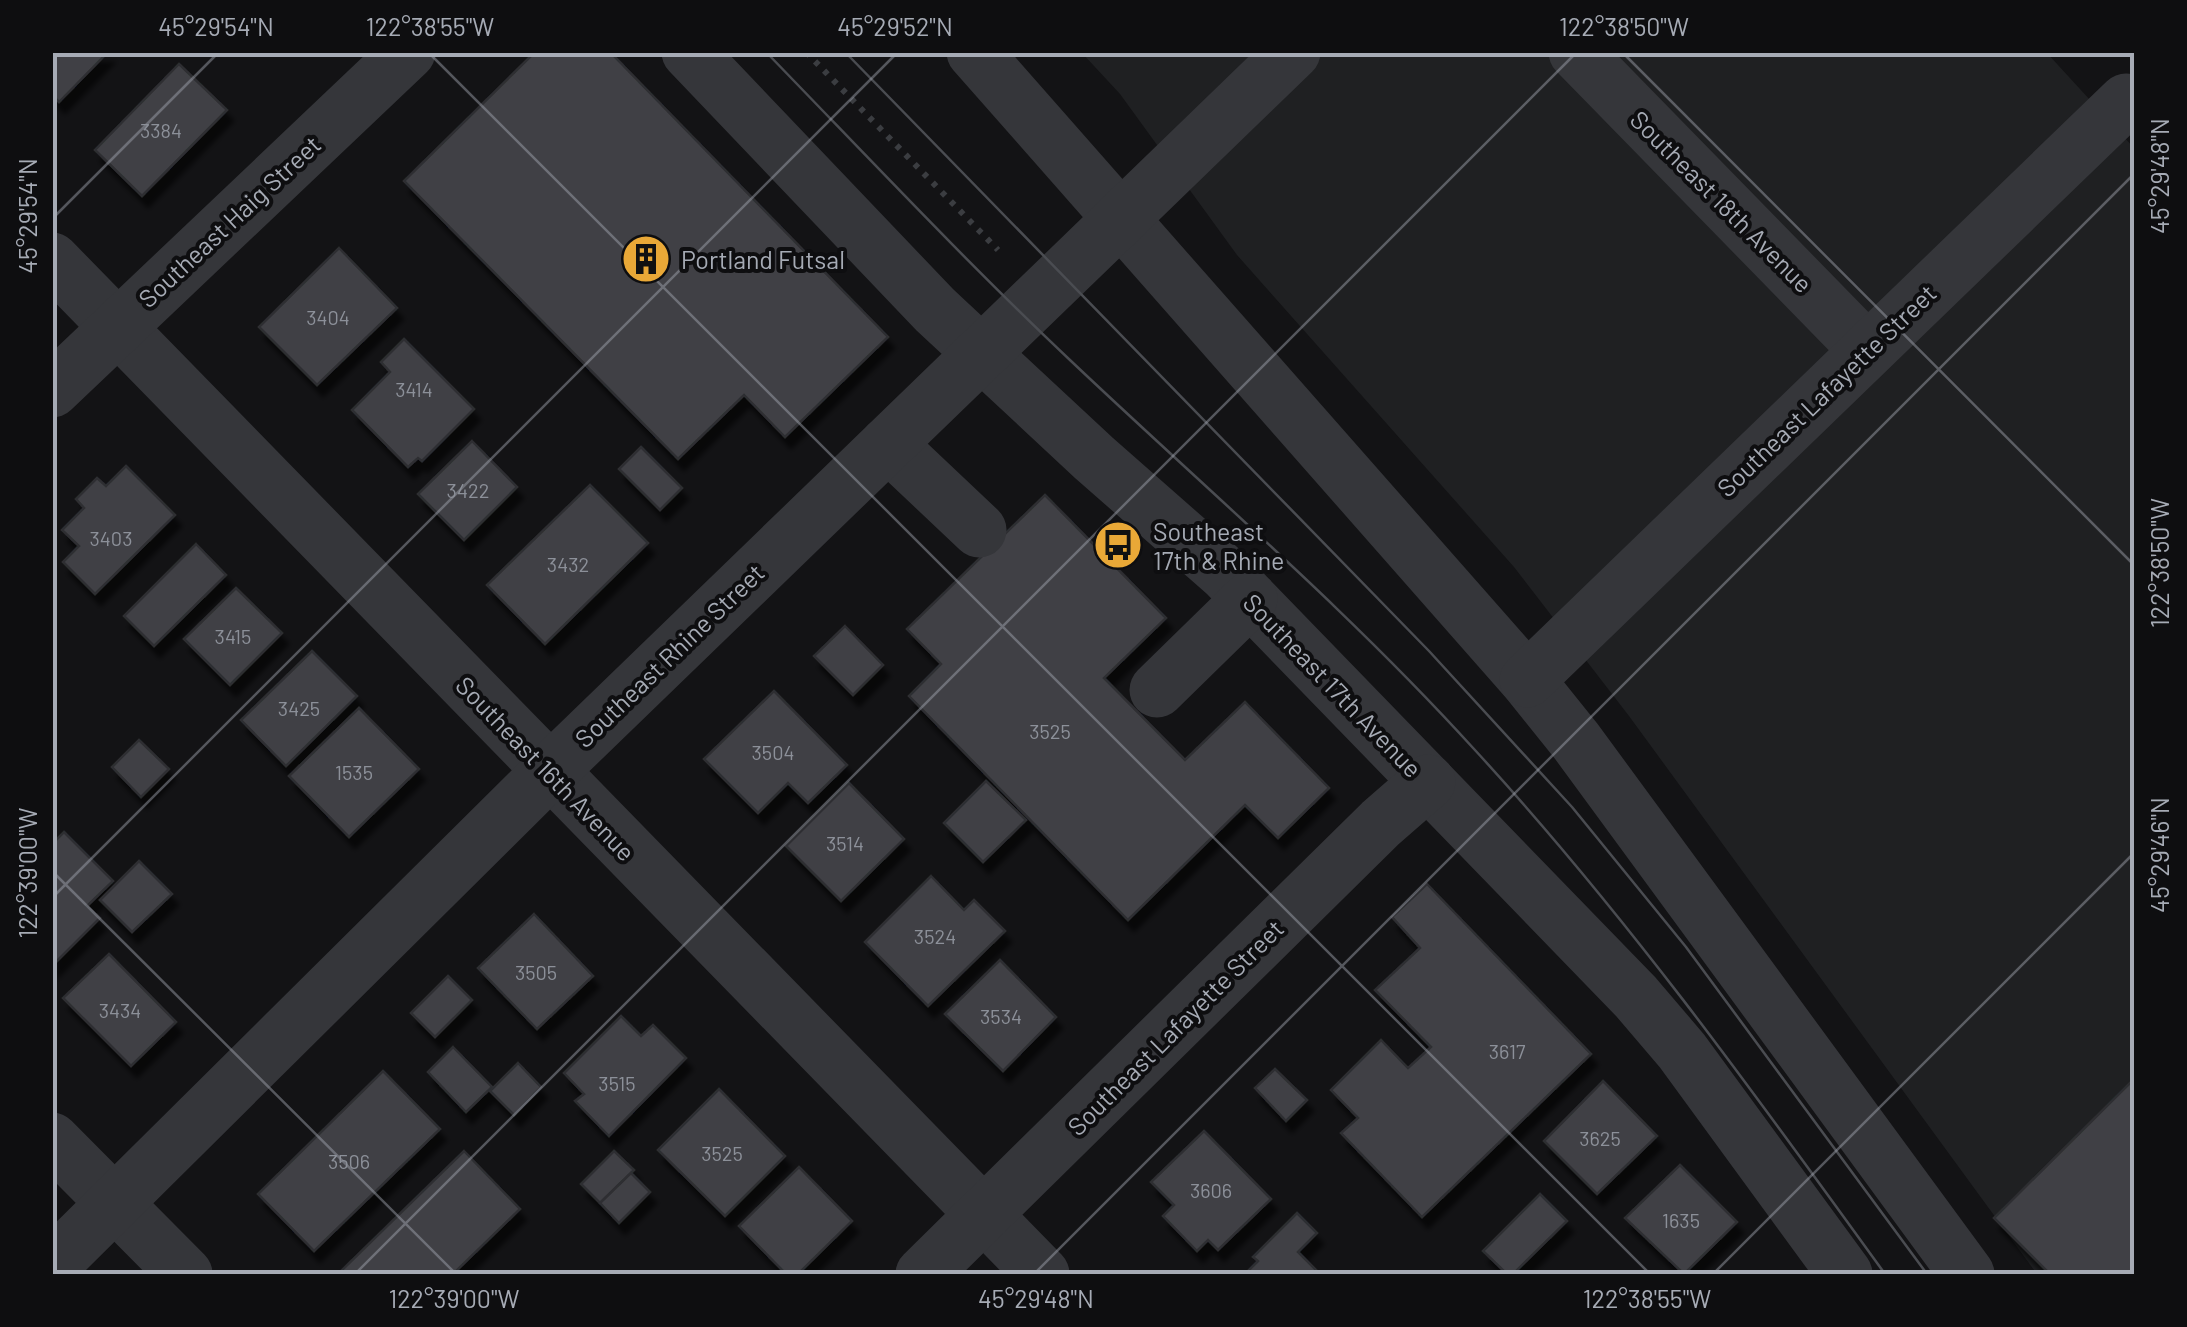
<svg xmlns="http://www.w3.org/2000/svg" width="2187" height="1327" viewBox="0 0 2187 1327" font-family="Barlow,sans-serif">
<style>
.built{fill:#1f2022}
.building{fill:#404145;stroke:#2d2e31;stroke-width:2.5;filter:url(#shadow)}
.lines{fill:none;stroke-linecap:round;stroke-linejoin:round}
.path{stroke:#3b3d41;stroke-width:6;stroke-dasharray:5 8;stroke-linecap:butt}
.minor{stroke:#35363a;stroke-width:55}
.tram{stroke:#4a4c51;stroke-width:2.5}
.ticks{fill:none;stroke:#a6abb5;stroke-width:2.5;stroke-opacity:0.45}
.labels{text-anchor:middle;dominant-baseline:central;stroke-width:8;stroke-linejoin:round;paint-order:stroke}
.number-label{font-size:20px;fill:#8c9099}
.street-label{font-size:25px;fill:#a6abb5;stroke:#0e0e10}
.poi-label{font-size:25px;fill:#a6abb5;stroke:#0e0e10;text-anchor:start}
.neatline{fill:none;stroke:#a6abb5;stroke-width:4}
.ticks-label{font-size:25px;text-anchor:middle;fill:#a6abb5}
</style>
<defs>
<filter id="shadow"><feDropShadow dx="6" dy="11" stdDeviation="2.5" flood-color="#0009"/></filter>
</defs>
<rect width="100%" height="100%" fill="#131315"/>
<polygon class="built" points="1082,53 2047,53 2134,148 2134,1274 2037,1274 1629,716 1514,567 1237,255 1120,94"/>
<g class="building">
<polygon points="52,52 108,52 59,102 52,95"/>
<polygon points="535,52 610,52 888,337 785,437 744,395 678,459 404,181"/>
<polygon points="179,64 227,110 142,196 95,150"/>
<polygon points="339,248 397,308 317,385 259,327"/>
<polygon points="404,339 474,409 422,461 418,458 408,467 352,410 390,372 381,362"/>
<polygon points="472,441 517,487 464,540 418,494"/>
<polygon points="641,447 682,488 660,510 619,469"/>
<polygon points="126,466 175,515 95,594 63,562 79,546 62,530 84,508 76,499 97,478 106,486"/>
<polygon points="590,485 648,543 545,644 487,585"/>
<polygon points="1045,495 1166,618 1104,678 1185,760 1245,702 1329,788 1278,838 1245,805 1128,920 909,696 941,664 907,629"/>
<polygon points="196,544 226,575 154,646 124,616"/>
<polygon points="236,588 282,633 230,685 184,639"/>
<polygon points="845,626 883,665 853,695 814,656"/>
<polygon points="312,651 357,696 286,766 241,720"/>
<polygon points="774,691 847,765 808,803 788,783 758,813 704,759"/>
<polygon points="359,708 419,769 349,837 289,776"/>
<polygon points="139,740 169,769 141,797 112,767"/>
<polygon points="986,781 1026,820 983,862 944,823"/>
<polygon points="849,783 904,839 841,901 786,846"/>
<polygon points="64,832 113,881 87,906 100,918 52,966 52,844"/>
<polygon points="139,861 172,894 132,932 100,900"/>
<polygon points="931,876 964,910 974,900 1005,931 928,1006 865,942"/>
<polygon points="1427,884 1591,1054 1422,1217 1341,1133 1358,1118 1331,1090 1381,1040 1408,1068 1431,1047 1375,990 1420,948 1392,917"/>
<polygon points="534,914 593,976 537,1029 478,968"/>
<polygon points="109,954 176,1022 131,1066 63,998"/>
<polygon points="1000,960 1056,1017 1003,1071 945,1014"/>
<polygon points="448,976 472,1000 435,1037 411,1013"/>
<polygon points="621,1016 641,1036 653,1025 686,1058 609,1136 575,1101 584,1094 564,1073"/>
<polygon points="453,1047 492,1087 466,1112 428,1072"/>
<polygon points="518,1063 541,1087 514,1115 490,1091"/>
<polygon points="1275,1069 1307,1100 1286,1121 1255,1088"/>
<polygon points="383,1071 440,1129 314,1251 258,1194"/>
<polygon points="2134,1079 2134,1274 2050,1274 1994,1218"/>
<polygon points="1603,1081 1657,1136 1597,1194 1544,1141"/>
<polygon points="719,1089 785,1156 725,1216 658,1150"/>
<polygon points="1204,1131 1271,1199 1218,1250 1208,1240 1197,1251 1163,1216 1174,1205 1151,1182"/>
<polygon points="464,1151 520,1209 453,1274 338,1274"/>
<polygon points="614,1151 634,1170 600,1203 581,1184"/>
<polygon points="1680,1165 1737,1222 1684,1274 1625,1218"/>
<polygon points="799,1167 852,1221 798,1274 786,1274 739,1226"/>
<polygon points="631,1173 650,1192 619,1223 600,1203"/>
<polygon points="1540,1194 1567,1221 1513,1274 1507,1274 1483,1251"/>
<polygon points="1297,1213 1317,1233 1298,1252 1320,1274 1245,1274 1258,1261 1253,1257"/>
</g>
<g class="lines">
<polyline class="path" points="806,52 998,250"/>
<g class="minor">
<polyline points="689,52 935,310 1094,458 1226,574 1636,997 1682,1051 1845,1274"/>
<polyline points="974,52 1527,680 1576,741 1967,1274"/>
<polyline points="1576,52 1867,350"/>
<polyline points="52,260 1042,1274"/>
<polyline points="52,390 408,52"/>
<polyline points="888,444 979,530"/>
<polyline points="1527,680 2126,101"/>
<polyline points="1157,690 1250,599"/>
<polyline points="52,1140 185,1274"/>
<polyline points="52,1265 549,772 1293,52"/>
<polyline points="923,1274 1381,823 1428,782"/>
</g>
<g class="tram">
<path d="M766,52C867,156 966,262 1071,361C1206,489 1349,611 1474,749C1625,913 1755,1094 1885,1274"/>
<polyline points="845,52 1429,651 1572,807 1686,947 1927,1274"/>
</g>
</g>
<path class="ticks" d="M428,52L1650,1274M1622,52L2134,565M52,219L219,52M52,871L456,1274M52,898L898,52M355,1274L1577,52M1034,1274L2134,174M1713,1274L2134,853"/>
<defs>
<g id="building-disc" transform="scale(2.5)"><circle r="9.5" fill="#e9a837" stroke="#0e0e10"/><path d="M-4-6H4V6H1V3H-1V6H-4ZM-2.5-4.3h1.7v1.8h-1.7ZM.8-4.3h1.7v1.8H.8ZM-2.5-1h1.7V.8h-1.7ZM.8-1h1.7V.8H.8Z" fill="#111"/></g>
<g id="bus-disc" transform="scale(2.5)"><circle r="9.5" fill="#e9a837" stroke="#0e0e10"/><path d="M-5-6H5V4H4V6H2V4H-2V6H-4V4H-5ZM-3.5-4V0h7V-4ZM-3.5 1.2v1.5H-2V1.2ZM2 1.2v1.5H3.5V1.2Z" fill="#111"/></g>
</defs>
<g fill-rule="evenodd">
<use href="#building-disc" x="646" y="259"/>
<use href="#bus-disc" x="1118" y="545"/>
</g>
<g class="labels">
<g class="number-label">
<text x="161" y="130">3384</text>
<text x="328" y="317">3404</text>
<text x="414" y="389">3414</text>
<text x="468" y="490">3422</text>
<text x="111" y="538">3403</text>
<text x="568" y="564">3432</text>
<text x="233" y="636">3415</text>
<text x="299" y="708">3425</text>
<text x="1050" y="731">3525</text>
<text x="773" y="752">3504</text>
<text x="354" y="772">1535</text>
<text x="845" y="843">3514</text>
<text x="935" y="936">3524</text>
<text x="536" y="972">3505</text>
<text x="120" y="1010">3434</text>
<text x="1001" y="1016">3534</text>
<text x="1507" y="1051">3617</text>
<text x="617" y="1083">3515</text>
<text x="1600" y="1138">3625</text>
<text x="722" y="1153">3525</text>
<text x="349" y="1161">3506</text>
<text x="1211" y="1190">3606</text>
<text x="1681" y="1220">1635</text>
</g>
<g class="street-label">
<text transform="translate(1722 201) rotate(45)">Southeast 18th Avenue</text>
<text transform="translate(229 221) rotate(-43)">Southeast Haig Street</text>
<text transform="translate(1826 390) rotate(-44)">Southeast Lafayette Street</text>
<text transform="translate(669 655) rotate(-44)">Southeast Rhine Street</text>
<text transform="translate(1333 685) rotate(46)">Southeast 17th Avenue</text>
<text transform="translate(546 768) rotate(46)">Southeast 16th Avenue</text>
<text transform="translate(1175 1027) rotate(-45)">Southeast Lafayette Street</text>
</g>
<g class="poi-label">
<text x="681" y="259">Portland Futsal</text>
<text x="1153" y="531">Southeast<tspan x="1153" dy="29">17th &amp; Rhine</tspan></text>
</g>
</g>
<rect width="2187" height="1327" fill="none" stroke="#0e0e10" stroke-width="110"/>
<rect x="55" y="55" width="2077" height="1217" class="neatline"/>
<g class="ticks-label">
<text x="216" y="36">45°29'54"N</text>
<text x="430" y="36">122°38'55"W</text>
<text x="895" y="36">45°29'52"N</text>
<text x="1624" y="36">122°38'50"W</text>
<text transform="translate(2160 176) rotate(-90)" y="9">45°29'48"N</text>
<text transform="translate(28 216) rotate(-90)" y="9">45°29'54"N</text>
<text transform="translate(2160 563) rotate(-90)" y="9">122°38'50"W</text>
<text transform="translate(2160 855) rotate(-90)" y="9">45°29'46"N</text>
<text transform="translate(28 873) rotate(-90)" y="9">122°39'00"W</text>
<text x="454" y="1308">122°39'00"W</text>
<text x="1036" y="1308">45°29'48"N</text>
<text x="1647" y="1308">122°38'55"W</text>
</g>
</svg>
